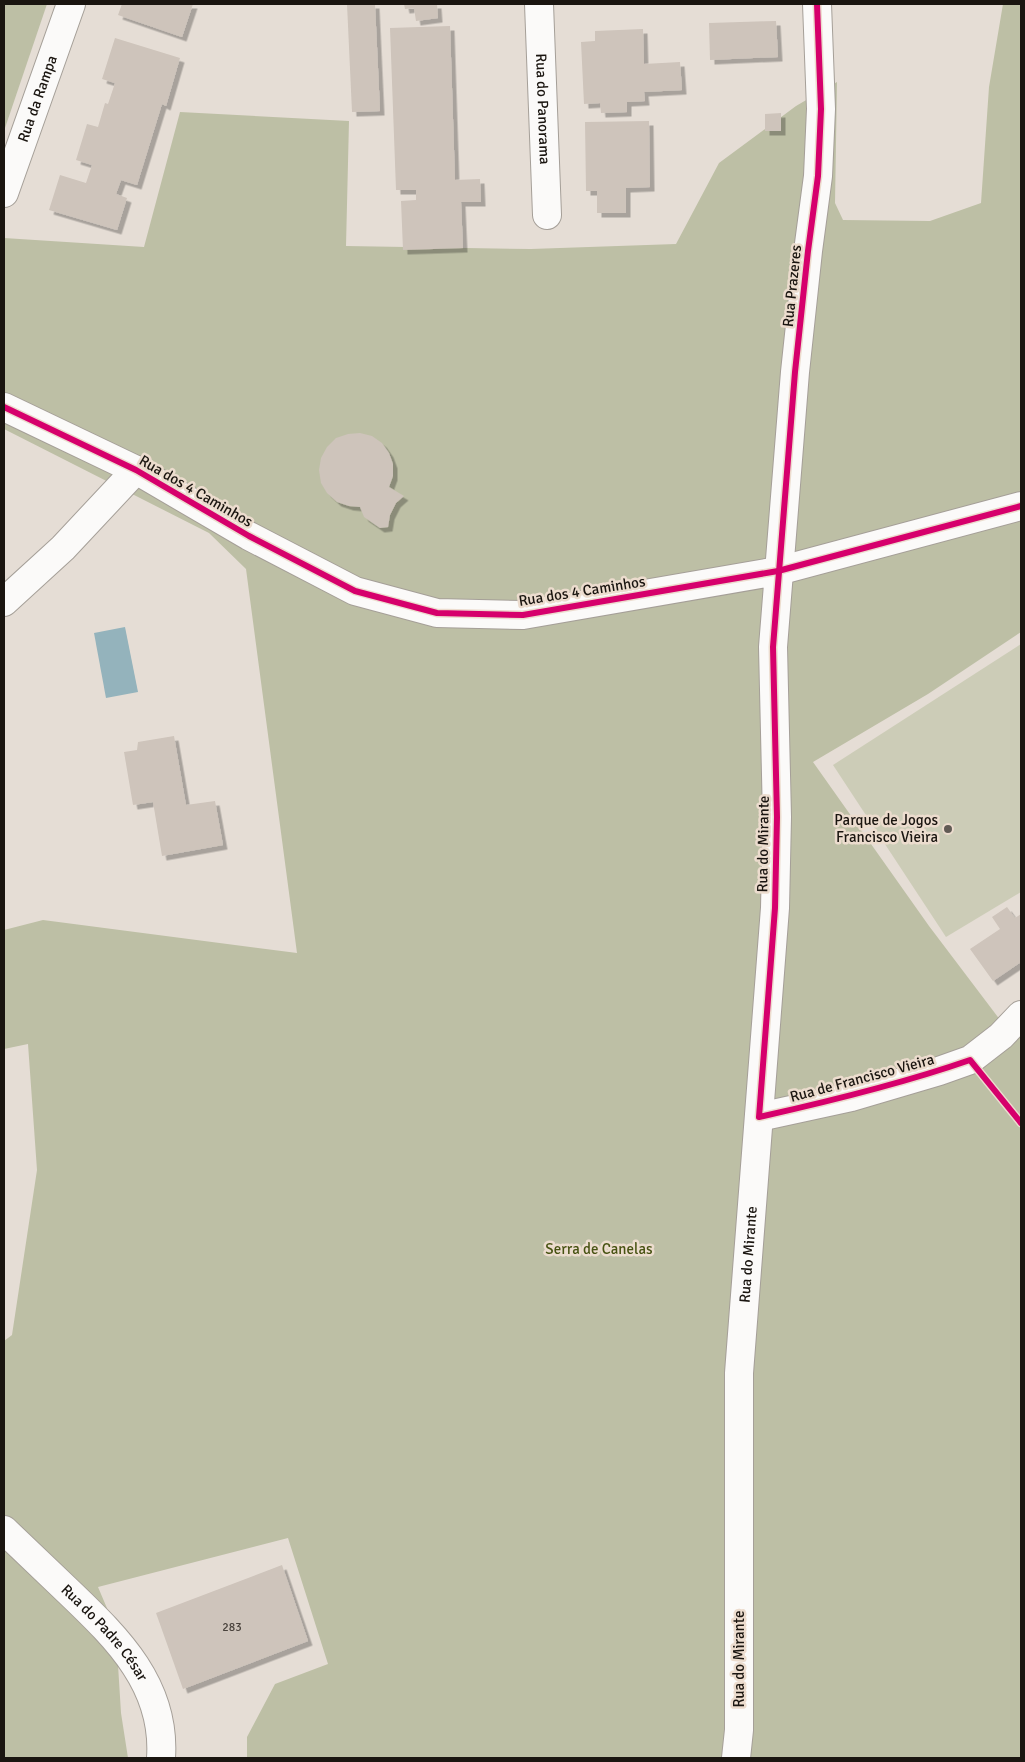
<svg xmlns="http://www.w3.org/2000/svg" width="1025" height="1762" viewBox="0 0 1025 1762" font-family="Signika,sans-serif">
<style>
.green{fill:#ccccb7}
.forest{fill:#bdbfa5}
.water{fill:#94b3bc}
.building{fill:#cec4bb;filter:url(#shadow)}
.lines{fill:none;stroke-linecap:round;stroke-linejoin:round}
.street-casing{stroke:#a59f98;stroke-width:30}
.street{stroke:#fbfaf9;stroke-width:28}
.cycleway-casing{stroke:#ecdcce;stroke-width:9}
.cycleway{stroke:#d6006c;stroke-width:6}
.poi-dot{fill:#615b55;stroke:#ecdcce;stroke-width:2}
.labels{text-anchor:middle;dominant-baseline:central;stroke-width:5;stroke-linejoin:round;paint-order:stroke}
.number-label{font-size:12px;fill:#49423c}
.street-label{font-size:15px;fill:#1a1510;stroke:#ecdcce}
.poi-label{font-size:15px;fill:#1a1510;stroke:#ecdcce;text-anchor:end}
.park-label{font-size:15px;fill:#475212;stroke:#ecdcce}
</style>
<defs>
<filter id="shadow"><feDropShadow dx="4.5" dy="4.5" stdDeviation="0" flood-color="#0004"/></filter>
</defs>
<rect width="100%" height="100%" fill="#e5ddd5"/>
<polygon class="green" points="1021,644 1021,892 946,937 833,765"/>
<g class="forest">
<polygon points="4,4 47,4 4,131"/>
<polygon points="1003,4 1021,4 1021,632 928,694 813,762 929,926 1013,1037 1021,1029 1021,1758 247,1758 247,1737 275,1684 328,1664 288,1538 98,1587 112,1620 118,1665 121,1713 128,1758 4,1758 4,1341 12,1335 37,1170 28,1044 4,1049 4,930 43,920 297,953 246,569 209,533 4,429 4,238 144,247 180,112 349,121 346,246 531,249 676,244 719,163 796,106 837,82 835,203 843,220 930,221 981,203 989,87"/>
</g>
<polygon class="water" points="125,627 138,692 106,698 94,633"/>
<g class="building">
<polygon points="122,4 193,4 182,37 118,15"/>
<polygon points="347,4 375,4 380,111 352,112"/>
<polygon points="404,4 437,4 438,18 416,21 414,8 405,9"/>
<polygon points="776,21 778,57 710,60 709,23"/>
<polygon points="450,26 455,180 480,179 481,202 461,202 463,248 403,250 401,201 416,200 416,190 396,190 390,28"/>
<polygon points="643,29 644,64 680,62 682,90 644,92 645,101 627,102 627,112 601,113 600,103 584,104 581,42 595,41 595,31"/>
<polygon points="115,38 180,58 166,106 162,104 137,185 121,180 116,194 127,198 117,230 49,210 60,175 86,183 92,165 76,160 87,124 98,127 105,103 108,104 115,83 102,79"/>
<polygon points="781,113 781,131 765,131 765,114"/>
<polygon points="649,121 650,187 626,188 626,213 597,213 597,191 586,191 585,122"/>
<polygon points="360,433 372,436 382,443 389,453 393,464 393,476 389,487 404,496 396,503 390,515 388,527 380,528 364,517 360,507 349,506 337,502 327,493 321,483 319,470 321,458 327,447 336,438 348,434"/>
<polygon points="174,736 186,805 215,801 223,845 162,856 153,802 133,805 124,752 137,750 138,742"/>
<polygon points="1007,907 1015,918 1021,914 1021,962 993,981 970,949 1000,929 992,917"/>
<polygon points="282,1565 308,1641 183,1689 156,1613"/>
</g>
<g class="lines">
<g class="street-casing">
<g id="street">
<path id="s1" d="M539,4L547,215"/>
<path id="s2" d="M4,193L71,4"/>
<polyline points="4,407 136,470 249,536 355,591 437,613 523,615 778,571 1021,506"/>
<polyline points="4,602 63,548 136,470"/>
<polyline points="759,1117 851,1097 939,1071 970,1060 1001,1036 1021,1015"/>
<path id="s3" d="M4,1530C26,1551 48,1572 70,1593C118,1639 166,1686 161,1758"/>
<path id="s4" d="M736,1758L739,1730V1373L775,908L777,817L773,647L795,372L808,251L818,176L821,109L817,4"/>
</g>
</g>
<use href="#street" class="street"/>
<g class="cycleway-casing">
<g id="cycleway">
<path d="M817,4L821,109L818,176L808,251L795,372L773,647L777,817L775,908L759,1117C831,1101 901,1084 970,1060L1021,1123"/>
<polyline points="4,407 136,470 249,536 355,591 437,613 523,615 778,571 1021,506"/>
</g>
</g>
<use href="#cycleway" class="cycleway"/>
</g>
<circle class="poi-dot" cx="948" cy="829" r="5"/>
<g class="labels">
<g class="number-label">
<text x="232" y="1627">283</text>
</g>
<g class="street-label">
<text stroke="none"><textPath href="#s2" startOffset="100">Rua da Rampa</textPath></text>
<text stroke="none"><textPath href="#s1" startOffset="105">Rua do Panorama</textPath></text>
<text transform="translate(792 286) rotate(-84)">Rua Prazeres</text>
<text transform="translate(196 491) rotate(30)">Rua dos 4 Caminhos</text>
<text transform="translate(582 591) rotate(-9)">Rua dos 4 Caminhos</text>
<text transform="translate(763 844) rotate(-89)">Rua do Mirante</text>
<text transform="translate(862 1078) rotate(-15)">Rua de Francisco Vieira</text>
<text stroke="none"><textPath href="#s4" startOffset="504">Rua do Mirante</textPath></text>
<text stroke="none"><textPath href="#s3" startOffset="144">Rua do Padre César</textPath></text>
<text transform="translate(739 1659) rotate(-90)">Rua do Mirante</text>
</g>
<g class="poi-label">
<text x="938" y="820">Parque de Jogos<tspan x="938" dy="17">Francisco Vieira</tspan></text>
</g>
<g class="park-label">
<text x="599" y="1249">Serra de Canelas</text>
</g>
</g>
<rect width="1025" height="1762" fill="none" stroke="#1a1510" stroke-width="10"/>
</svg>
